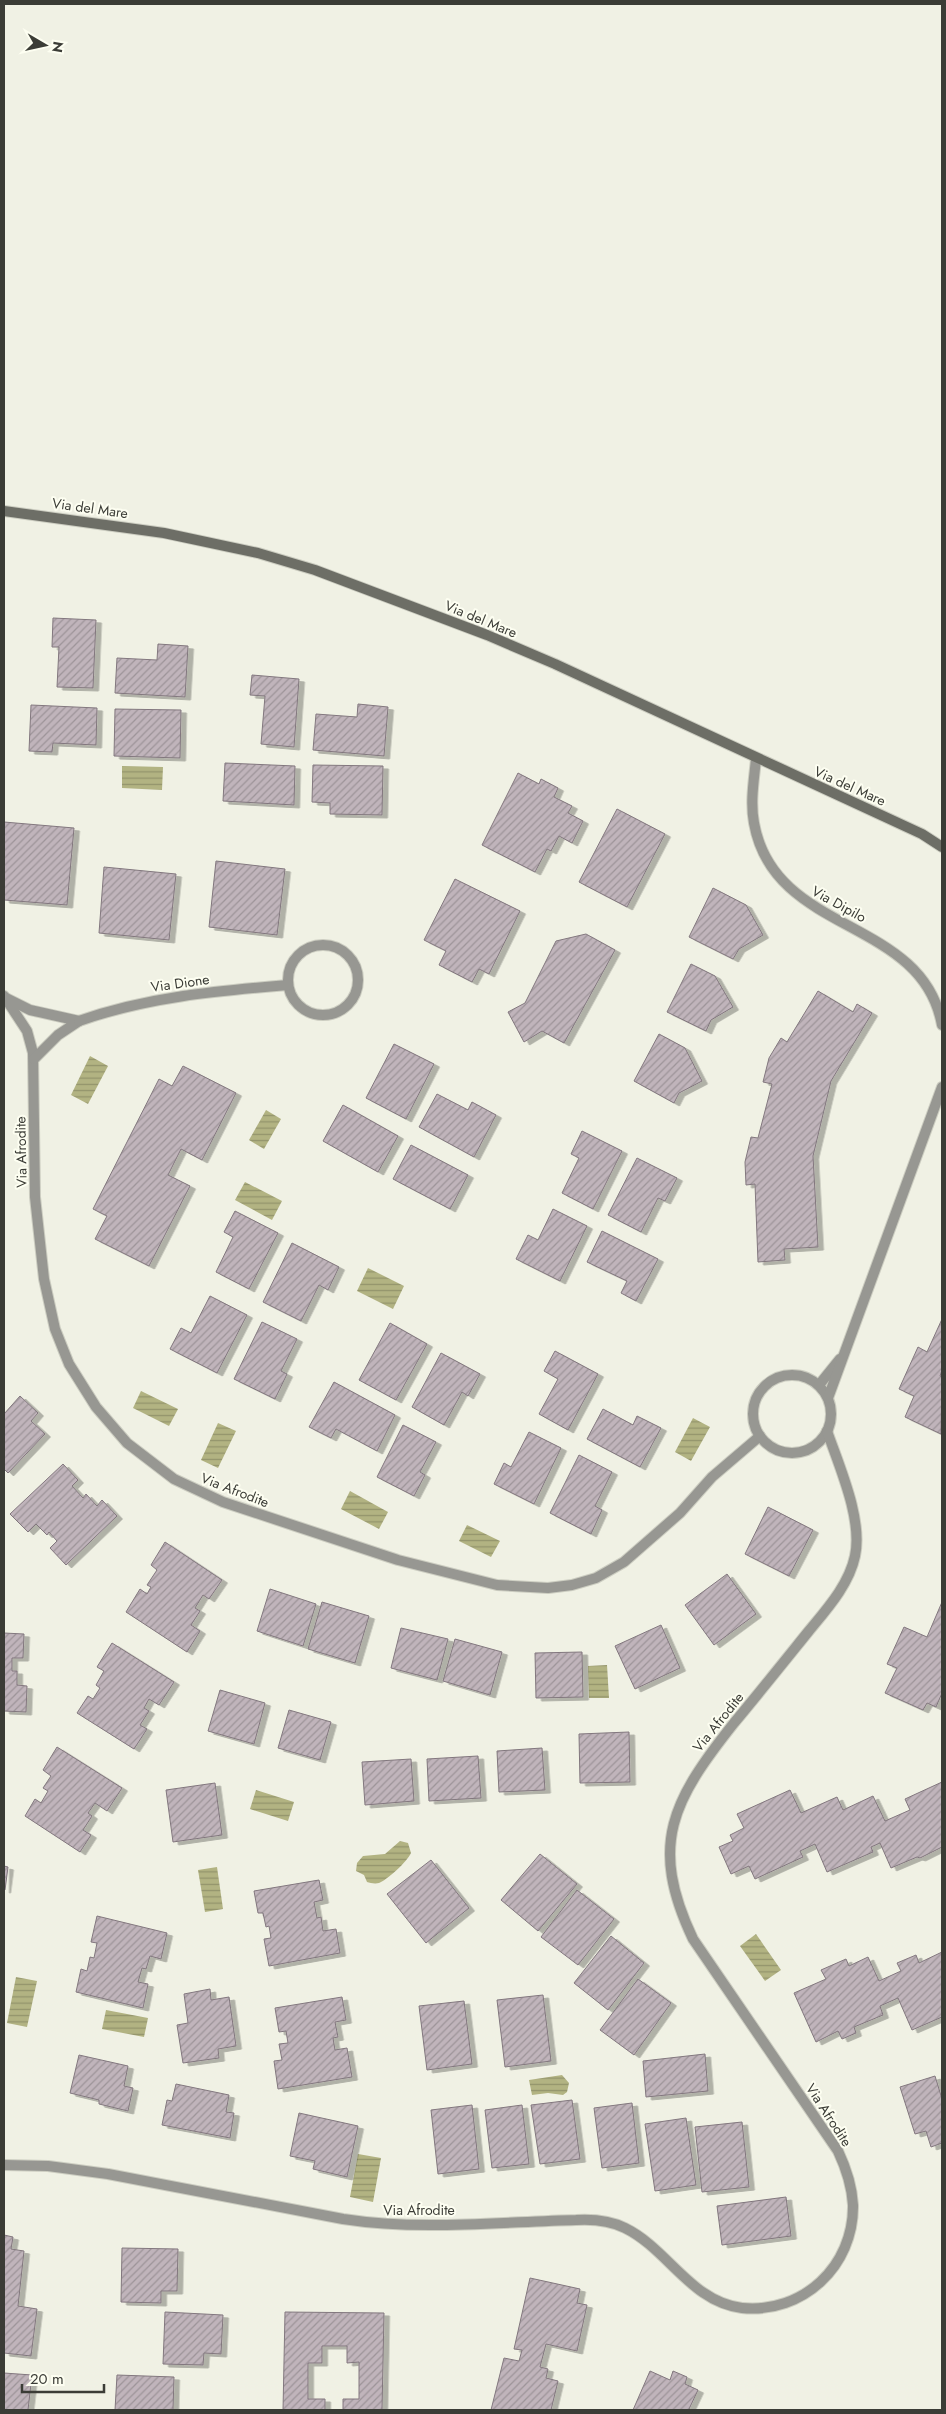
<svg xmlns="http://www.w3.org/2000/svg" width="946" height="2414" viewBox="0 0 946 2414" font-family="Jost,sans-serif">
<style>
.water{fill:url(#water-rules)}
.building{fill:url(#building-hatch);stroke:#82777e;filter:url(#shadow)}
.lines{fill:none;stroke-linecap:round;stroke-linejoin:round}
.street-casing{stroke:#cccdc1;stroke-width:12}
.secondary-casing{stroke:#cccdc1;stroke-width:12}
.street{stroke:#979792;stroke-width:10}
.secondary{stroke:#6d6e66;stroke-width:10}
.labels{text-anchor:middle;dominant-baseline:central;stroke-width:4;stroke-linejoin:round;paint-order:stroke}
.street-label{font-size:14px;fill:#3b3c36;stroke:#fdfef1}
</style>
<defs>
<pattern id="water-rules" width="6" height="5" patternUnits="userSpaceOnUse" patternTransform="scale(1.25)"><rect width="6" height="5" fill="#b2b382"/><path d="M0 2.5h6" fill="none" stroke="#92936b"/></pattern>
<pattern id="building-hatch" width="6" height="6" patternUnits="userSpaceOnUse" patternTransform="scale(1.25)"><rect width="6" height="6" fill="#c0b4bb"/><path d="M-1 1l2-2M0 6l6-6M5 7l2-2" fill="none" stroke="#9d9499"/></pattern>
<filter id="shadow"><feDropShadow dx="5.5" dy="3" stdDeviation="0" flood-color="#0004"/></filter>
</defs>
<rect width="100%" height="100%" fill="#f0f1e4"/>
<g class="water">
<polygon points="122,766 163,767 162,790 122,788"/>
<polygon points="90,1056 108,1066 88,1104 71,1095"/>
<polygon points="266,1110 281,1119 264,1149 249,1140"/>
<polygon points="245,1182 282,1201 272,1220 235,1200"/>
<polygon points="368,1268 404,1286 393,1309 357,1291"/>
<polygon points="141,1391 178,1409 169,1426 133,1408"/>
<polygon points="693,1418 710,1427 691,1461 675,1452"/>
<polygon points="218,1423 236,1431 218,1468 201,1460"/>
<polygon points="350,1491 388,1512 379,1529 341,1509"/>
<polygon points="467,1525 500,1541 491,1557 459,1541"/>
<polygon points="607,1665 609,1698 589,1698 588,1666"/>
<polygon points="256,1790 294,1802 288,1821 250,1809"/>
<path d="M400,1841L408,1843L411,1853C407,1862 387,1880 379,1883C375,1884 370,1883 367,1882L364,1875L356,1871L357,1863L363,1856L385,1854Z"/>
<polygon points="217,1867 223,1909 205,1912 198,1870"/>
<polygon points="756,1934 781,1970 765,1981 740,1946"/>
<polygon points="16,1977 37,1981 27,2027 7,2023"/>
<polygon points="106,2010 148,2018 144,2037 102,2029"/>
<polygon points="562,2075 569,2083 567,2092 563,2095 548,2093 532,2095 529,2080"/>
<polygon points="358,2154 381,2158 373,2202 350,2197"/>
</g>
<g class="building">
<polygon points="53,618 96,620 93,688 57,687 59,647 52,647"/>
<polygon points="158,644 188,646 185,697 115,693 117,658 157,660"/>
<polygon points="252,675 299,679 294,747 261,744 265,696 250,695"/>
<polygon points="358,704 388,707 384,756 313,750 316,714 357,717"/>
<polygon points="31,705 97,708 96,745 53,743 52,752 29,751"/>
<polygon points="115,709 181,710 180,758 114,756"/>
<polygon points="225,763 295,766 294,805 223,801"/>
<polygon points="313,765 383,766 382,815 330,814 330,803 312,802"/>
<polygon points="518,773 539,784 541,779 558,788 554,797 572,806 568,813 583,821 572,843 559,836 551,851 547,849 535,872 482,845"/>
<polygon points="617,809 665,834 627,907 579,882"/>
<polygon points="4,822 74,828 67,905 4,900"/>
<polygon points="216,861 285,869 277,935 209,927"/>
<polygon points="104,867 176,874 169,940 99,933"/>
<polygon points="455,879 520,911 489,974 479,969 472,982 439,965 446,951 424,940"/>
<polygon points="713,888 746,905 763,935 739,949 733,959 689,937"/>
<polygon points="586,934 615,950 564,1043 542,1031 524,1042 508,1012 525,1003 556,941"/>
<polygon points="691,964 715,976 733,1007 711,1020 706,1031 667,1012"/>
<polygon points="818,991 853,1012 857,1004 872,1013 831,1081 813,1156 818,1247 784,1249 785,1260 758,1262 755,1184 746,1185 745,1162 751,1137 758,1138 772,1084 763,1082 769,1058 781,1038 787,1042"/>
<polygon points="659,1034 685,1048 702,1081 679,1093 674,1103 634,1081"/>
<polygon points="394,1044 434,1064 406,1119 366,1098"/>
<polygon points="183,1066 236,1093 202,1160 181,1149 168,1175 190,1186 149,1266 95,1239 107,1216 93,1209 159,1079 172,1086"/>
<polygon points="437,1094 468,1110 472,1102 496,1115 474,1157 419,1127"/>
<polygon points="343,1105 398,1136 378,1172 323,1141"/>
<polygon points="582,1131 622,1151 593,1209 562,1193 579,1158 571,1154"/>
<polygon points="411,1145 468,1175 450,1209 393,1179"/>
<polygon points="637,1158 677,1178 665,1201 658,1198 641,1232 608,1215"/>
<polygon points="553,1209 587,1226 560,1281 516,1259 528,1235 538,1240"/>
<polygon points="235,1211 278,1233 249,1289 216,1272 233,1237 224,1232"/>
<polygon points="602,1231 658,1259 636,1301 621,1293 627,1281 587,1262"/>
<polygon points="292,1243 339,1267 328,1290 319,1285 301,1321 263,1302"/>
<polygon points="210,1296 247,1315 217,1373 170,1349 181,1328 191,1333"/>
<polygon points="942,1319 942,1370 940,1376 942,1377 941,1434 905,1417 914,1396 899,1389 918,1347 927,1352"/>
<polygon points="262,1322 297,1339 281,1371 287,1374 275,1399 234,1379"/>
<polygon points="390,1323 427,1344 396,1400 359,1380"/>
<polygon points="555,1351 598,1374 568,1430 539,1414 558,1379 544,1371"/>
<polygon points="441,1353 480,1374 468,1396 462,1392 444,1425 412,1407"/>
<polygon points="334,1382 395,1415 377,1451 336,1429 331,1438 309,1427"/>
<polygon points="20,1396 38,1413 31,1421 45,1434 8,1473 4,1469 4,1414"/>
<polygon points="603,1409 633,1425 637,1416 661,1428 640,1467 587,1439"/>
<polygon points="403,1425 436,1442 420,1472 425,1475 414,1496 377,1477"/>
<polygon points="529,1432 561,1448 534,1504 494,1484 504,1463 511,1467"/>
<polygon points="579,1455 612,1472 595,1506 602,1510 591,1534 550,1513"/>
<polygon points="63,1464 78,1480 72,1486 83,1498 86,1494 97,1506 102,1500 117,1516 66,1565 50,1548 57,1541 49,1532 47,1535 36,1524 28,1532 10,1514"/>
<polygon points="768,1507 813,1530 789,1576 745,1554"/>
<polygon points="165,1542 222,1580 209,1599 203,1595 195,1608 200,1611 191,1625 200,1631 187,1652 126,1612 140,1589 147,1594 151,1587 147,1585 157,1570 151,1565"/>
<polygon points="727,1574 756,1614 714,1645 685,1605"/>
<polygon points="270,1589 316,1604 303,1646 257,1631"/>
<polygon points="322,1602 369,1616 355,1663 308,1649"/>
<polygon points="942,1602 942,1693 936,1707 927,1703 923,1710 885,1693 897,1668 887,1664 904,1627 927,1637"/>
<polygon points="661,1625 680,1668 635,1689 615,1646"/>
<polygon points="401,1628 448,1639 437,1680 391,1668"/>
<polygon points="4,1633 24,1634 23,1658 12,1658 12,1671 17,1671 17,1685 27,1686 26,1712 4,1711"/>
<polygon points="455,1639 502,1652 490,1695 443,1681"/>
<polygon points="112,1643 174,1682 159,1705 149,1699 144,1708 149,1711 140,1725 147,1729 134,1749 77,1713 88,1696 93,1699 100,1688 96,1685 104,1671 97,1667"/>
<polygon points="582,1652 583,1697 536,1698 535,1653"/>
<polygon points="220,1690 265,1703 254,1744 208,1731"/>
<polygon points="289,1710 331,1722 320,1760 278,1748"/>
<polygon points="629,1732 630,1782 580,1783 579,1734"/>
<polygon points="57,1747 122,1788 107,1811 95,1803 88,1813 92,1816 83,1830 91,1835 80,1852 25,1816 35,1799 41,1803 48,1791 43,1788 51,1776 43,1770"/>
<polygon points="542,1748 545,1790 499,1792 497,1751"/>
<polygon points="478,1756 481,1798 429,1801 427,1759"/>
<polygon points="411,1759 414,1801 365,1805 362,1762"/>
<polygon points="942,1782 942,1847 920,1858 917,1857 891,1868 880,1843 871,1847 873,1852 827,1872 815,1844 800,1851 803,1857 755,1879 749,1866 731,1874 719,1847 733,1841 730,1835 744,1828 737,1814 790,1790 801,1813 837,1797 843,1810 873,1796 885,1821 910,1810 905,1799"/>
<polygon points="215,1783 222,1835 173,1842 166,1790"/>
<polygon points="540,1854 577,1884 538,1931 501,1900"/>
<polygon points="431,1860 469,1908 426,1943 387,1894"/>
<polygon points="4,1866 8,1867 5,1890 4,1890"/>
<polygon points="319,1880 323,1900 314,1902 317,1918 321,1917 323,1931 336,1929 340,1953 269,1966 264,1939 271,1938 269,1926 266,1927 263,1913 258,1913 254,1891"/>
<polygon points="577,1890 614,1919 578,1965 541,1937"/>
<polygon points="97,1916 167,1933 161,1959 150,1956 146,1969 142,1968 138,1982 148,1984 143,2008 76,1992 81,1969 87,1971 90,1957 94,1958 97,1943 91,1942"/>
<polygon points="611,1936 644,1963 608,2010 574,1983"/>
<polygon points="942,1952 942,2017 912,2030 898,1998 880,2006 883,2015 854,2027 856,2033 842,2039 838,2031 816,2042 794,1993 826,1979 821,1970 846,1959 849,1966 868,1957 879,1981 901,1971 897,1963 916,1955 919,1963"/>
<polygon points="638,1979 671,2003 634,2055 600,2030"/>
<polygon points="210,1989 211,2000 229,1997 236,2046 218,2049 219,2058 183,2063 177,2025 188,2023 184,1994"/>
<polygon points="543,1995 551,2061 505,2067 497,2000"/>
<polygon points="342,1997 346,2020 335,2022 338,2037 333,2038 335,2050 347,2048 352,2077 278,2089 274,2061 282,2060 279,2044 288,2043 286,2031 279,2032 275,2008"/>
<polygon points="464,2001 472,2064 427,2070 419,2006"/>
<polygon points="705,2054 708,2091 646,2097 643,2061"/>
<polygon points="79,2055 128,2066 124,2086 133,2088 128,2111 99,2104 99,2100 70,2093"/>
<polygon points="935,2076 942,2099 942,2143 931,2147 926,2131 915,2134 900,2087"/>
<polygon points="176,2084 229,2095 226,2112 234,2113 230,2138 162,2125 167,2100 172,2101"/>
<polygon points="572,2100 580,2159 540,2164 531,2105"/>
<polygon points="632,2103 639,2163 602,2168 594,2108"/>
<polygon points="472,2105 479,2169 438,2174 431,2110"/>
<polygon points="522,2105 529,2164 492,2168 485,2110"/>
<polygon points="299,2113 358,2126 347,2177 313,2169 315,2161 290,2156"/>
<polygon points="686,2118 696,2185 655,2191 645,2124"/>
<polygon points="742,2122 749,2187 702,2192 695,2127"/>
<polygon points="786,2197 791,2236 722,2245 717,2206"/>
<polygon points="4,2235 13,2237 11,2249 24,2251 18,2306 37,2309 31,2356 4,2353"/>
<polygon points="122,2248 178,2249 177,2291 161,2291 161,2303 121,2302"/>
<polygon points="530,2278 580,2289 577,2303 587,2305 577,2351 546,2344 540,2367 548,2369 546,2378 558,2381 551,2410 491,2410 504,2358 519,2361 522,2350 514,2349"/>
<polygon points="165,2312 223,2315 221,2354 204,2353 203,2365 163,2364"/>
<polygon points="285,2312 384,2313 382,2410 343,2410 343,2399 359,2399 359,2362 347,2363 347,2346 322,2346 322,2363 308,2363 308,2399 325,2399 325,2410 283,2410"/>
<polygon points="650,2371 670,2380 673,2371 687,2377 685,2384 698,2390 689,2409 693,2410 633,2410"/>
<polygon points="4,2373 32,2375 28,2410 4,2410"/>
<polygon points="117,2375 174,2377 173,2410 115,2410"/>
</g>
<g class="lines">
<g class="street-casing">
<g id="street">
<path d="M756,759C754,780 750,802 754,823C774,936 922,916 942,1025"/>
<circle cx="323" cy="980" r="35"/>
<polyline points="4,996 27,1031 33,1053 35,1197 44,1279 55,1329 69,1364 96,1407 127,1443 174,1479 223,1502 398,1560 497,1585 548,1588 572,1585 596,1578 624,1562 680,1513 712,1477 760,1436"/>
<polyline points="6,998 30,1010 79,1021 58,1035 34,1059"/>
<path d="M79,1021C147,997 216,991 288,985"/>
<circle cx="792" cy="1414" r="39"/>
<polyline points="819,1385 840,1359"/>
<polyline points="828,1398 942,1087"/>
<path d="M4,2165L48,2166L108,2174L343,2219C420,2231 499,2222 576,2220C593,2219 609,2220 625,2228C668,2249 691,2302 742,2308C803,2314 854,2266 853,2205C852,2186 846,2168 838,2151L693,1939C648,1844 673,1800 734,1723C759,1693 783,1663 808,1632C826,1610 849,1585 855,1556C863,1519 839,1466 827,1431"/>
</g>
</g>
<g class="secondary-casing">
<polyline id="secondary" points="4,511 164,533 258,553 315,570 487,635 555,664 922,834 942,847"/>
</g>
<use href="#street" class="street"/>
<use href="#secondary" class="secondary"/>
</g>
<g class="labels">
<g class="street-label">
<text transform="translate(90 508) rotate(8)">Via del Mare</text>
<text transform="translate(481 619) rotate(22)">Via del Mare</text>
<text transform="translate(850 786) rotate(24)">Via del Mare</text>
<text transform="translate(839 904) rotate(29)">Via Dipilo</text>
<text transform="translate(180 983) rotate(-8)">Via Dione</text>
<text transform="translate(21 1152) rotate(-91)">Via Afrodite</text>
<text transform="translate(235 1490) rotate(21)">Via Afrodite</text>
<text transform="translate(718 1722) rotate(-51)">Via Afrodite</text>
<text transform="translate(829 2115) rotate(57)">Via Afrodite</text>
<text x="419" y="2210">Via Afrodite</text>
</g>
</g>
<rect width="946" height="2414" fill="none" stroke="#3b3c36" stroke-width="10"/>
<g transform="translate(45 45) rotate(99)" stroke="#fdfef1" stroke-width="4" paint-order="stroke">
<path d="M0-4L9 19L0 12L-9 19Z" fill="#3b3c36"/>
<text y="-8" font-size="14" font-weight="bold" text-anchor="middle" fill="#3b3c36">N</text>
</g>
<path d="M22 2384v8h82v-8" fill="none" stroke="#3b3c36" stroke-width="2.5"/>
<text x="30" y="2384" font-size="15" fill="#3b3c36" stroke="#fdfef1" stroke-width="4" paint-order="stroke">20 m</text>
</svg>
